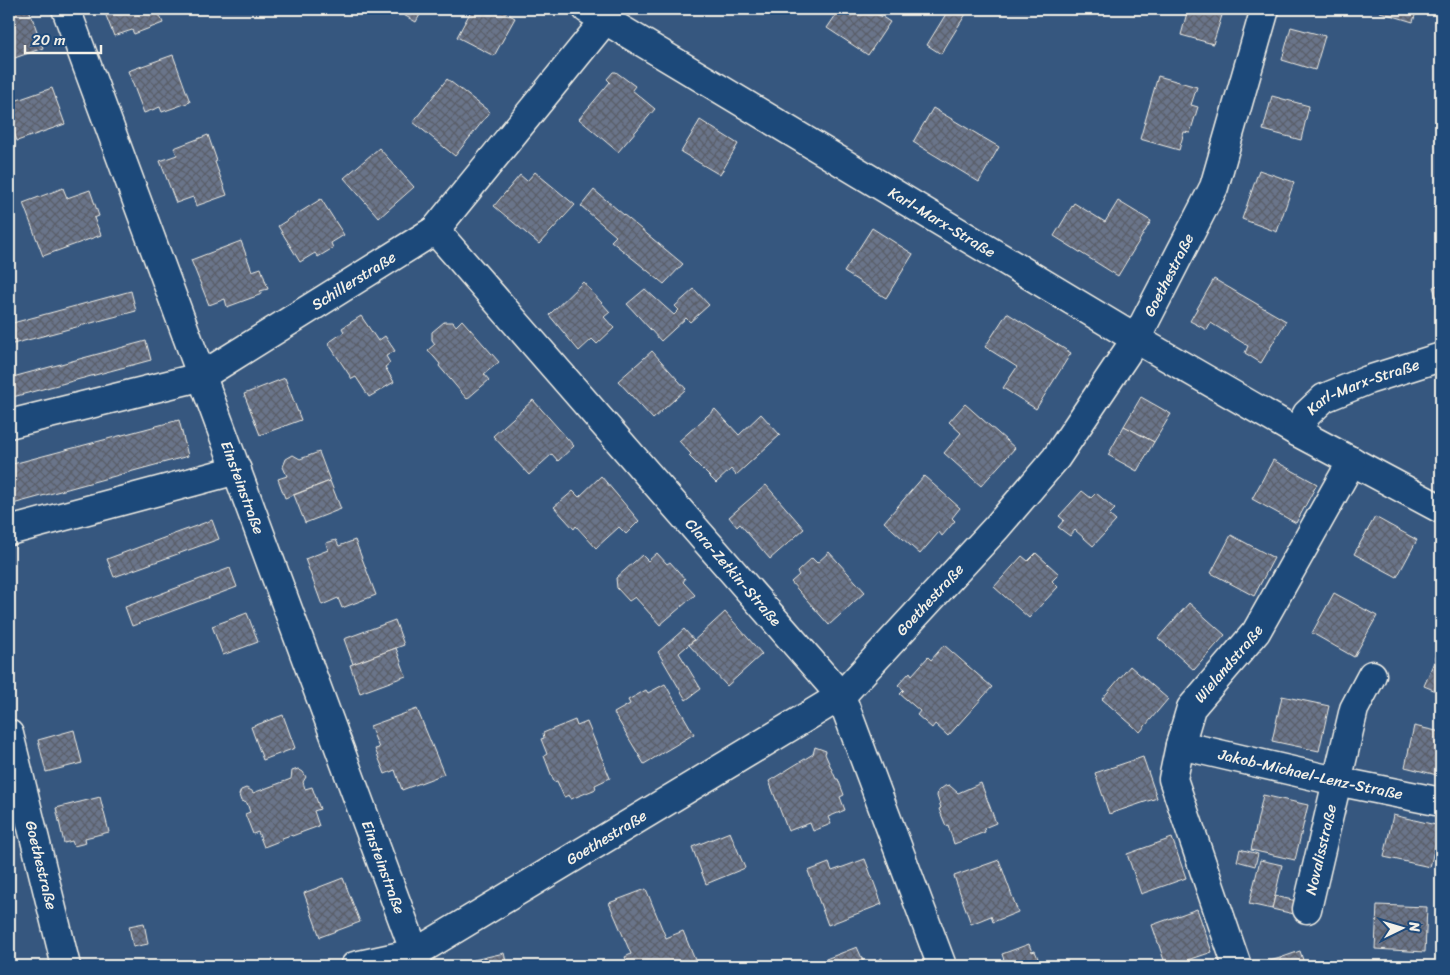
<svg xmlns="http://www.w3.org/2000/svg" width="1450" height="975" viewBox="0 0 1450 975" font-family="Sriracha,sans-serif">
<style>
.building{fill:url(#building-cross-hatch);stroke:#f4f1e8}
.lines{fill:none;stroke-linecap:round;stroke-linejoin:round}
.minor-casing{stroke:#f4f1e8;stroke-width:31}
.minor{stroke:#1f4a7a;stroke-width:28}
.labels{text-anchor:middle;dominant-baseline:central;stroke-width:4;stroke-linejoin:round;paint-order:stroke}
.street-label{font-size:15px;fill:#f4f1e8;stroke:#1f4a7a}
</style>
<defs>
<pattern id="building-cross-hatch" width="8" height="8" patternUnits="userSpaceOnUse" patternTransform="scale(1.25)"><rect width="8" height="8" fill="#6a748a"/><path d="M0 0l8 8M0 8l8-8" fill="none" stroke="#5a5e68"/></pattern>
</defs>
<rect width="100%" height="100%" fill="#36577f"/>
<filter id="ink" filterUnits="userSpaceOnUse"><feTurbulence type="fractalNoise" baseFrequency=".02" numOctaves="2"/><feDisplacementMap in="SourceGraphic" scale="10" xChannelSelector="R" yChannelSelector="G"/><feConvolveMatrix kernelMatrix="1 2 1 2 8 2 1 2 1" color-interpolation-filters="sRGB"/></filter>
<g filter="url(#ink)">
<g class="building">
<polygon points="14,9 29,9 43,48 9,60 9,11"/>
<polygon points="106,9 157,9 163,23 134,34 132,30 114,36 105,13 107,13"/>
<polygon points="393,9 423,9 416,22"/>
<polygon points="472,9 499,9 515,18 494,56 457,37"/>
<polygon points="840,9 870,9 890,22 868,55 827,28"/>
<polygon points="949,9 969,9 941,54 927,45"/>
<polygon points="1188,9 1224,9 1213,44 1181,35"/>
<polygon points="1381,9 1417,9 1413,22 1380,12"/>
<polygon points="1291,27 1325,36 1315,70 1282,60"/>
<polygon points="173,55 190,102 162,112 160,107 144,113 128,71"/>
<polygon points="613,72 616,72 635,86 632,90 655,109 618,152 579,119 610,82 607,79"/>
<polygon points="1158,76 1197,87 1191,105 1198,107 1190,133 1184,132 1179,150 1140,139"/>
<polygon points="447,79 490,112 455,156 413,122"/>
<polygon points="52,88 65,124 17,141 9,118 9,103"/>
<polygon points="1272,96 1309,106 1301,140 1263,130"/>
<polygon points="933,108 999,147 979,182 913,142"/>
<polygon points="700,120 738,144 720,175 681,152"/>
<polygon points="208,135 217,161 215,162 227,195 196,206 193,197 176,203 160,161 177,155 174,148"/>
<polygon points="379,148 414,187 379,218 344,178"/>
<polygon points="1259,170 1294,182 1277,232 1242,219"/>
<polygon points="535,172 575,205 539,244 494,206 520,175 527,181"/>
<polygon points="63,188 67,198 90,190 99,216 94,218 101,235 43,256 23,203"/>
<polygon points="594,190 683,264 664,284 611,241 616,236 581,206"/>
<polygon points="321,199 344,235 331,243 333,248 318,257 315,253 300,262 278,226"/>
<polygon points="1118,201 1151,221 1118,276 1054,236 1074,203 1105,222"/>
<polygon points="872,228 913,254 886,298 844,272"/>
<polygon points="241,241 252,271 261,268 268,289 260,291 262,294 227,307 225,299 209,305 191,260"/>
<polygon points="1214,279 1286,321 1261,363 1245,353 1248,346 1211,323 1207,330 1190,321"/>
<polygon points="583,282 610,312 604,317 614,328 597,344 592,339 579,351 549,315"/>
<polygon points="1441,284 1441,310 1433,287"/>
<polygon points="645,289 674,315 679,310 675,306 694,289 709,305 690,322 686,318 661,341 627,304"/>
<polygon points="131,291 136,311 9,345 9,324"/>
<polygon points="1007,313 1071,353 1036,409 1003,388 1017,367 985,347"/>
<polygon points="361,316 378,341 385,336 395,351 386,356 390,363 385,367 394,382 369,397 356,377 352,379 328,343 344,332 342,328"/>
<polygon points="462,320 499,362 484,374 489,380 467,399 439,366 440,364 428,350 435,344 432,340 432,332 444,322 453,322 456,326"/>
<polygon points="146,341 151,360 9,398 9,378"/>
<polygon points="652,351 686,389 653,419 618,381"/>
<polygon points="285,378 301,420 260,435 244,394"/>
<polygon points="1141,397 1171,414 1154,442 1124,426"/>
<polygon points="533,400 574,446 558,461 552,454 529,475 493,436"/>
<polygon points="965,404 1015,448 981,486 944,453 961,433 949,422"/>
<polygon points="715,409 739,435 761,414 780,435 736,475 731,469 716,483 689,456 691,454 679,441"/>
<polygon points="179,420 188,456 9,505 9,465"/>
<polygon points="1124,426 1154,442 1137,471 1108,455"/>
<polygon points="319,452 330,481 285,498 278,479 287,476 283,467 286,459 293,455 300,459"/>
<polygon points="1273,460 1317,484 1296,523 1252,499"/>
<polygon points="601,476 639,521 626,534 619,527 596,548 576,526 574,529 554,507 573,491 579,497"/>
<polygon points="924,476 960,508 952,518 955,521 942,536 939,532 920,554 884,522"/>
<polygon points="330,481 341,509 305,523 294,495"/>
<polygon points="766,485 804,529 770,559 740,524 737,527 729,517"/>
<polygon points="1082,491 1091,498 1096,493 1115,509 1109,515 1116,521 1093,546 1075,530 1070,536 1058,527 1064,520 1059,516"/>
<polygon points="1375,517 1417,540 1397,577 1354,554"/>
<polygon points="212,520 219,539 114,577 107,559"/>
<polygon points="1231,535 1274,558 1254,596 1211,573"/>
<polygon points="336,540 339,546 355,540 376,595 342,608 338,598 322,605 305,559 328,550 326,543"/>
<polygon points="829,552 865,592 829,625 791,582 799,575 797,572 812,558 817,563"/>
<polygon points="657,553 667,564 670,562 685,579 683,582 695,595 660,625 635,597 629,601 617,588 616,578 642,555 648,561"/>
<polygon points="1036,553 1059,574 1052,581 1058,587 1029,618 994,587 1022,556 1028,561"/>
<polygon points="230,568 237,587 132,626 125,607"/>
<polygon points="1334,593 1377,616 1354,657 1312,633"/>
<polygon points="1189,603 1225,635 1194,670 1158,638"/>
<polygon points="725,612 762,654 727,686 689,645"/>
<polygon points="247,613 258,642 223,655 212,626"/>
<polygon points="395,620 404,645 353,664 344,639"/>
<polygon points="684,629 694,640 679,653 701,689 686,700 658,652"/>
<polygon points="944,645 992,687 948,736 935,724 932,728 917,715 920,711 900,694 904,690 898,685 910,672 912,675 928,657 931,660"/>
<polygon points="1441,645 1441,693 1424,686"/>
<polygon points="396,648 406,676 360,693 350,665"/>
<polygon points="1130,666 1168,699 1140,732 1102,699"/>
<polygon points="665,684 694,734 644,764 614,713 630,704 628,700 646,690 648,693"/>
<polygon points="1282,696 1329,706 1319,751 1272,741"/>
<polygon points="417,709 444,774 402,790 395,770 385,774 375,749 379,748 370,726"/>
<polygon points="283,715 295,748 263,760 251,727"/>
<polygon points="575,720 577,726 587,722 610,778 595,785 596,789 571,799 569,795 564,797 557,781 554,782 544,756 547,754 541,739 544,738 543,733"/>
<polygon points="1414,726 1441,732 1441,776 1405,767"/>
<polygon points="74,730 82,763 46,772 38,740"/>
<polygon points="815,747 826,751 825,754 836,779 838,779 844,795 840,797 845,810 828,817 831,824 813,831 810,823 788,831 769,781 813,754"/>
<polygon points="1143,757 1157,798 1109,814 1095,773"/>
<polygon points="298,769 303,772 306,777 303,782 305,789 312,787 320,809 314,811 319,826 292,836 291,835 282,838 282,840 264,847 258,832 253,834 245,814 250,812 247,803 241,801 239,795 241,790 246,788 252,791 253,793 291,779 292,771"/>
<polygon points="981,783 996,823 984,828 985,832 954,844 948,825 946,826 939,809 941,808 937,796 938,791 945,786 949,785 958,793"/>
<polygon points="1263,795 1308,805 1295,860 1251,850"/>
<polygon points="100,797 109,832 85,838 86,843 74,846 72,841 64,843 56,808"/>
<polygon points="1393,815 1440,826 1430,867 1384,857"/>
<polygon points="730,832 745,868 706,884 692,847"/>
<polygon points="1172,838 1186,878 1141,894 1127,854"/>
<polygon points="1240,849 1258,854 1255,866 1237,861"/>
<polygon points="865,859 882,904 828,925 808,871 829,863 832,871"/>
<polygon points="999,860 1018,912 993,922 991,916 971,924 954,876"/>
<polygon points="1260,860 1282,865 1272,909 1249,904"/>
<polygon points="343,878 360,922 320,937 304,893"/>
<polygon points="646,889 666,938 683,931 695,960 679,966 629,966 625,957 631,954 609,903"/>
<polygon points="1275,896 1297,901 1294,914 1272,909"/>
<polygon points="1377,905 1427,907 1425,952 1375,949"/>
<polygon points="1197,909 1212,952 1171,966 1166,966 1152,925"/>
<polygon points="144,923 148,944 133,947 129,926"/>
<polygon points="1029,944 1032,952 1035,951 1041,966 988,966 1004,960 1002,954"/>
<polygon points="857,947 865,965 882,958 885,965 887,964 888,966 827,966 828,966 826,959"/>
<polygon points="1300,951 1305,966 1283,966 1280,958"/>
<polygon points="504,953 507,966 456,966 456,964"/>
<polygon points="1280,958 1283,966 1261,966 1260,964"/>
</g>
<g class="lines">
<g class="minor-casing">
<g id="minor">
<path id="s1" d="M66,9C181,324 299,638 415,953L418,966"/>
<path id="s2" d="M587,9L1136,339L1297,432L1441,509"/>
<path id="s3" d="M435,230L841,696L942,966"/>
<path id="s4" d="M9,424L200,377L435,230L606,19L609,9"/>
<path id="s5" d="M1297,432L1307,414L1324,398L1368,380L1441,357"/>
<polyline points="9,531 237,470"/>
<path id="s6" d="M9,734L66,966"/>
<path id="s7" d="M1180,745L1336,781L1441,802"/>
<path id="s8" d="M1307,909L1354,709L1372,675"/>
<path id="s9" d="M355,966L415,953L841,696L997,527L1056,458L1136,339L1214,187L1265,9"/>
<path id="s10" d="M1237,966L1173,779L1180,745L1191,708L1256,632L1352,461"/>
</g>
</g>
<use href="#minor" class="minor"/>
</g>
</g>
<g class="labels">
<g class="street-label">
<text stroke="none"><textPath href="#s2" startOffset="414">Karl-Marx-Straße</textPath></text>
<text stroke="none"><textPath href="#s9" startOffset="1095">Goethestraße</textPath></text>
<text stroke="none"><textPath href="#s4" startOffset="378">Schillerstraße</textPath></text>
<text stroke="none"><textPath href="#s5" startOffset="84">Karl-Marx-Straße</textPath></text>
<text stroke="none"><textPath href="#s1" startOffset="510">Einsteinstraße</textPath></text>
<text stroke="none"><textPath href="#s3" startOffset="454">Clara-Zetkin-Straße</textPath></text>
<text stroke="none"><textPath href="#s9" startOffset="690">Goethestraße</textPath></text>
<text stroke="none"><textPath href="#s10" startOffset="329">Wielandstraße</textPath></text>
<text stroke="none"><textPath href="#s7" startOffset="134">Jakob-Michael-Lenz-Straße</textPath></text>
<text stroke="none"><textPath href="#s9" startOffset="285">Goethestraße</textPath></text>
<text stroke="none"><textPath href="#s8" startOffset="61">Novalisstraße</textPath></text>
<text stroke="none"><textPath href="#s6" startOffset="135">Goethestraße</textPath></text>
<text stroke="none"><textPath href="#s1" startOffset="915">Einsteinstraße</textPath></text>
</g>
</g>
<rect width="1450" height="975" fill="none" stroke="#1f4a7a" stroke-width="30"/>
<rect x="15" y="15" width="1420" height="945" fill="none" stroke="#f4f1e8" stroke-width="2" filter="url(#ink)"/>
<g transform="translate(1402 928) rotate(85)" stroke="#1f4a7a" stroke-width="4" paint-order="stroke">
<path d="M0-4L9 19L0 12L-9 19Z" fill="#f4f1e8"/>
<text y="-8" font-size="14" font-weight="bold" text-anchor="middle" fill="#f4f1e8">N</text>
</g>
<path d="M25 45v8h76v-8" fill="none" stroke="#f4f1e8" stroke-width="2.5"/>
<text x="32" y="45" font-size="15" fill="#f4f1e8" stroke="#1f4a7a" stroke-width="4" paint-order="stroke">20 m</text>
</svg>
